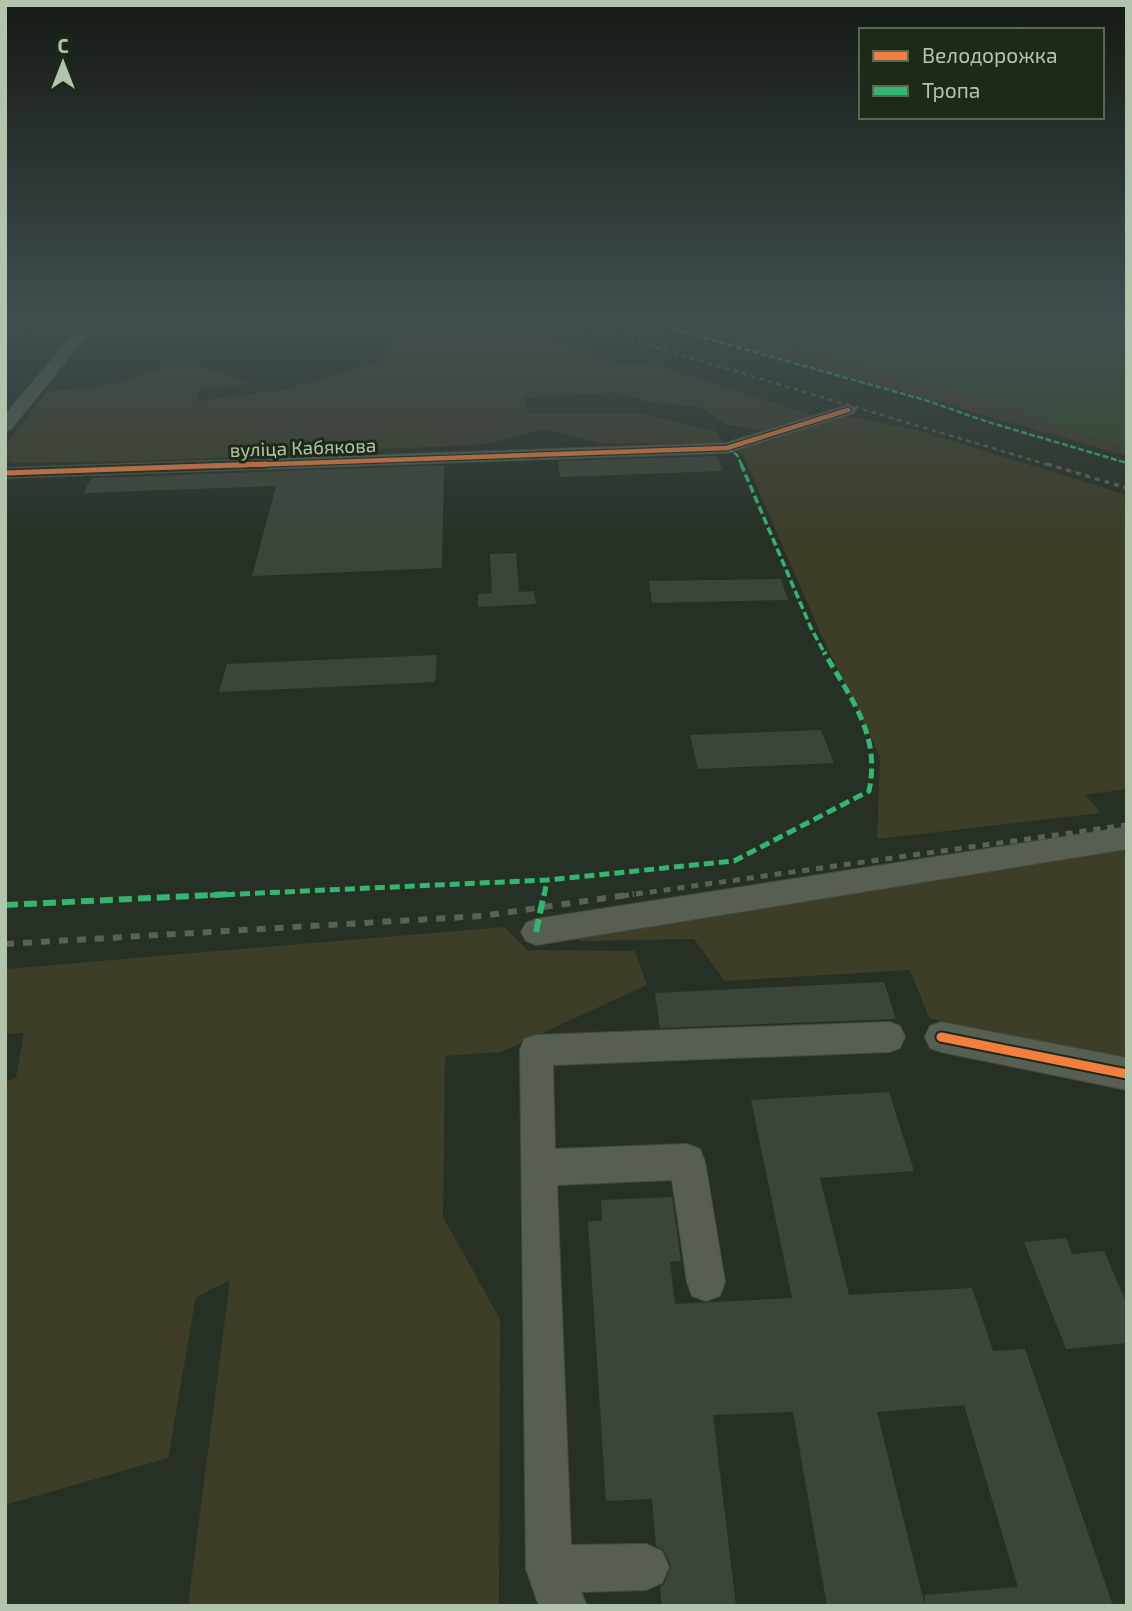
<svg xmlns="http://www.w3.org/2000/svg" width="1132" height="1611" viewBox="0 0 1132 1611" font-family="'Exo 2',sans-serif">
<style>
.green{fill:#3d3d28}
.water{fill:#314b25}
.building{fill:#3c4539}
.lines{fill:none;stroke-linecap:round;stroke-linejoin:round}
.minor-casing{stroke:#444b42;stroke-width:2}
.minor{fill:#565f52;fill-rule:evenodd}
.rail-far3{stroke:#5a6256;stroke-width:2.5;stroke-dasharray:4.5 4.5;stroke-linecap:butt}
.rail-far2{stroke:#5a6256;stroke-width:3.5;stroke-dasharray:5 5;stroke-linecap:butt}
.rail-far1{stroke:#5a6256;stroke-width:5;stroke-dasharray:7 7;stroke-linecap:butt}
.rail{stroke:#5a6256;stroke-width:6;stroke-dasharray:9 9;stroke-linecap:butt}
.quiet-far3{stroke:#33b770;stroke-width:2.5;stroke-dasharray:6 2.5;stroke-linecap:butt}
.quiet-far2{stroke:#33b770;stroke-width:3.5;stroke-dasharray:8 3.5;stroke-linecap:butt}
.quiet-far1{stroke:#33b770;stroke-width:5;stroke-dasharray:10 5;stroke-linecap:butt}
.quiet{stroke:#33b770;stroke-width:6;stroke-dasharray:13 6;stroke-linecap:butt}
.cycleway-far2-casing{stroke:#1d2a17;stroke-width:7}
.cycleway-far1-casing{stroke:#1d2a17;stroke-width:9}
.cycleway-casing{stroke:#1d2a17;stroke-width:13}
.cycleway-far2{stroke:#f27e40;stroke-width:4.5}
.cycleway-far1{stroke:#f27e40;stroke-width:5}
.cycleway{stroke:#f27e40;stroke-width:9}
.labels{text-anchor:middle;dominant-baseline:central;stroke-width:6;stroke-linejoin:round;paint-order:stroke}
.far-street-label{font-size:19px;fill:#b2c4ab;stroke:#1d2a17}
</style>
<rect width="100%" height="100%" fill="#273024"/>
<g class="green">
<polygon points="5,319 53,319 5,341"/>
<polygon points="426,319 488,319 549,336 609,361 661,367 815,416 766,431 725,424 702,408 643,401 618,392 524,398 528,413 639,413 716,431 724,443 601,443 544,429 488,444 149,461 11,463 5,457 5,446 47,392 118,383 166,366 199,366 250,383 201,390 197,401 283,390 380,362 393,334"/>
<polygon points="755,319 1127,319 1127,456 720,340"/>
<polygon points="846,416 916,430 1127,495 1127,789 1085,795 1101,813 877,839 880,757 820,632 743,455 736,449"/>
<polygon points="1127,835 1127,1065 929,1018 910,970 725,981 694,939 580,941 568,915"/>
<polygon points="504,927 527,950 635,951 647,985 501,1052 445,1056 443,1217 500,1319 499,1606 188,1606 230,1280 196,1297 168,1458 5,1505 5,1083 16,1077 24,1033 5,1034 5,969"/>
</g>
<polygon class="water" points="772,319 1127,319 1127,445 1072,430 1017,407 964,391 848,365 756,340 748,335 747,330"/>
<g class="building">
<polygon points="717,456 723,471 560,477 558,461"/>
<polygon points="444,465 442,568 252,576 276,486 83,493 92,478"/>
<polygon points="516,553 519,592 534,591 536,604 478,607 478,594 492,593 490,554"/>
<polygon points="781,579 788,600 652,603 649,581"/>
<polygon points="437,655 435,682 219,692 227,664"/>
<polygon points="821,730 834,763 698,769 690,735"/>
<polygon points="884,982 896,1019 660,1028 655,993"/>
<polygon points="889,1092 914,1171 820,1178 849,1295 972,1288 993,1351 1025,1349 1113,1606 925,1606 925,1595 1018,1587 964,1405 877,1412 925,1606 827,1606 793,1412 713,1415 736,1606 662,1606 660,1587 664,1584 671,1566 664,1550 656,1546 652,1499 606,1501 588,1221 602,1221 601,1200 672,1197 681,1261 670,1262 675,1304 792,1298 751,1100"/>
<polygon points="1066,1238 1072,1254 1104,1251 1127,1304 1127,1343 1066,1349 1024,1242"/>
</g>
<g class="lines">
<g class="minor-casing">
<g id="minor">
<polygon points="86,319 100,319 11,429 5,431 5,415"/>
<path d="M685,319H735C724,327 696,328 685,319Z"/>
<polygon points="848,405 854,407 856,410 854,413 727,453 5,478 5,468 726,443"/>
<polygon points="1127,827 1127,849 536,945 526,941 521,932 526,923 536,919"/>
<polygon points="889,1022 900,1026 905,1037 900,1048 889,1052 553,1065 555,1149 687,1144 700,1149 705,1162 725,1282 720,1296 706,1301 692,1296 687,1282 672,1180 557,1185 571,1545 646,1544 662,1551 669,1567 662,1583 646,1590 581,1592 587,1606 539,1606 526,1569 520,1050 524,1039 536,1035"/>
<polygon points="941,1022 1127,1058 1127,1090 941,1052 930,1048 925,1037 930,1026"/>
</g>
</g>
<use href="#minor" class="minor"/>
<polyline class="rail-far3" points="561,319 1052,466"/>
<polyline class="rail-far2" points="1047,464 1127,488"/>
<polyline class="rail-far1" points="622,896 1127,825"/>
<polyline class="rail" points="5,944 482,916 634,894"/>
<g class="quiet-far3">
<polyline points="638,319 925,400 988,422 1127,463"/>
<polyline points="727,448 737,455 742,466"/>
</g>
<polyline class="quiet-far2" points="741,464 811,628 825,654"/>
<g class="quiet-far1">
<path d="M195,896L547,880L734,861L869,791C881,735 851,699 824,652"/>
<polyline points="544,896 547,880"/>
</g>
<g class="quiet">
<polyline points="5,905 233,894"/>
<polyline points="536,932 544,894"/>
</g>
<g class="cycleway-far2-casing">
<polyline id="cycleway-far2" points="215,466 727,448 848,410"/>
</g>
<g class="cycleway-far1-casing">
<polyline id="cycleway-far1" points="5,473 266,464"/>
</g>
<g class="cycleway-casing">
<polyline id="cycleway" points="941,1037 1127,1074"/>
</g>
<use href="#cycleway-far2" class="cycleway-far2"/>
<use href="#cycleway-far1" class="cycleway-far1"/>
<use href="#cycleway" class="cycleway"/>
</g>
<linearGradient id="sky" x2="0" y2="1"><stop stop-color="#151a14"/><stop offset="0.59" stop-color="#414e50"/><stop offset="1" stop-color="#414e50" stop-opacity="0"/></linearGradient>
<rect width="1132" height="545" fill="url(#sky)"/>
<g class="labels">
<g class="far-street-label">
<text transform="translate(303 447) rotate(-2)">вуліца Кабякова</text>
</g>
</g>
<rect width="1132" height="1611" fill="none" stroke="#b2c4ab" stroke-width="14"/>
<rect x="859" y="28" width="245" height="91" fill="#1d2a17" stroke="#596852" stroke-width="2"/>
<rect x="873" y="51" width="35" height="10" fill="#f27e40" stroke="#596852" stroke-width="2"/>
<text x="922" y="63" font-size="21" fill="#b2c4ab">Велодорожка</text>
<rect x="873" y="86" width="35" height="10" fill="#33b770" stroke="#596852" stroke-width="2"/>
<text x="922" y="98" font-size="21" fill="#b2c4ab">Тропа</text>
<g transform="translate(63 63)" stroke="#1d2a17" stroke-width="5" paint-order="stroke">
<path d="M0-5L12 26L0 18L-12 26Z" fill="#b2c4ab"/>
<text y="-10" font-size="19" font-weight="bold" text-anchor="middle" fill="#b2c4ab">С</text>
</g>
</svg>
